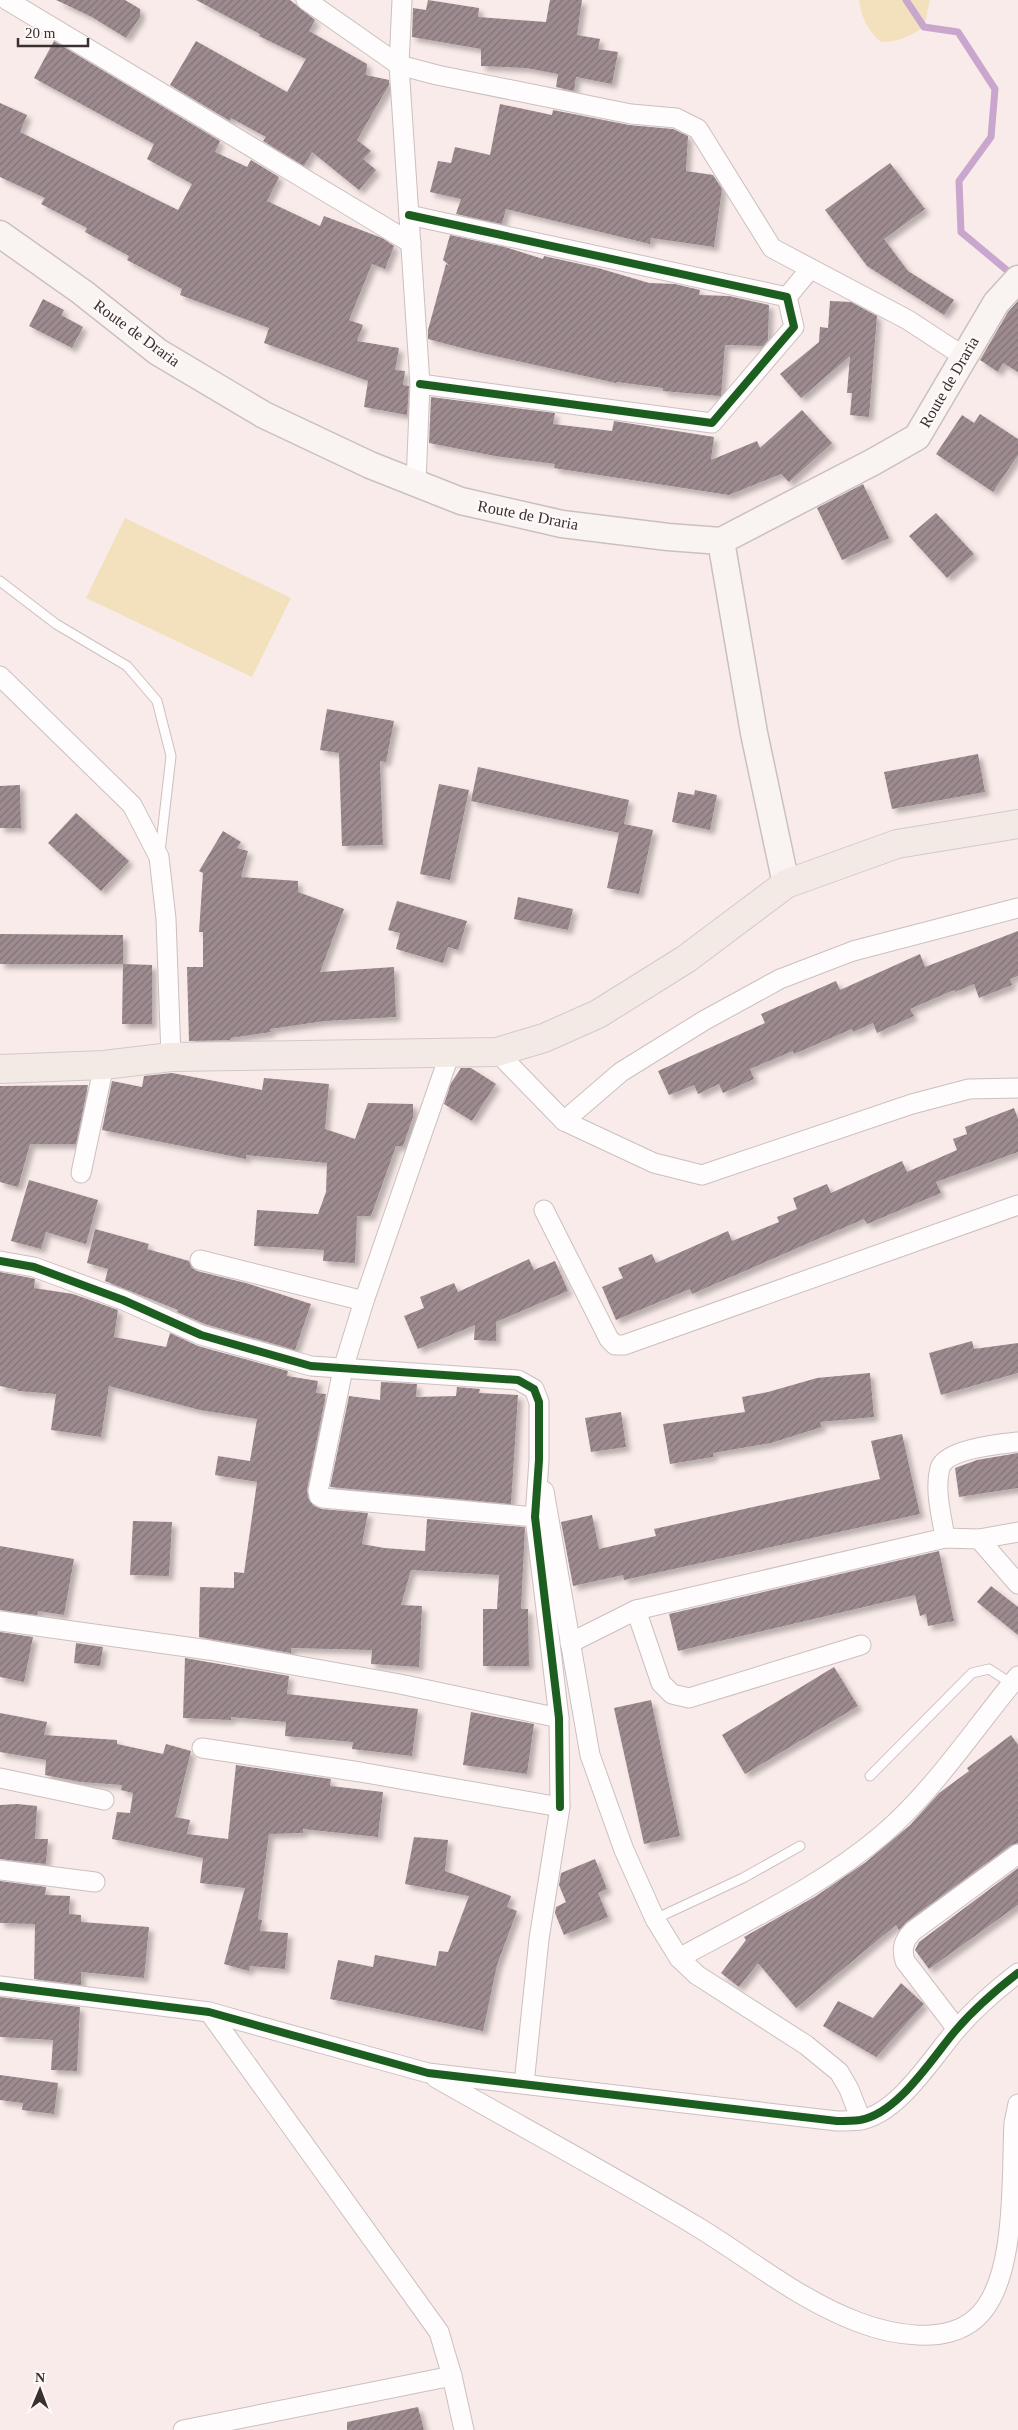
<svg xmlns="http://www.w3.org/2000/svg" width="1018" height="2430" viewBox="0 0 1018 2430" font-family="Georgia,serif">
<style>
.grass{fill:#f2e1bc}
.lines{fill:none;stroke-linecap:round;stroke-linejoin:round}
.stream{stroke:#c9a6cd;stroke-width:7}
.building{fill:url(#building-hatch);filter:url(#shadow)}
.lane-casing{stroke:#cbc0bf;stroke-width:11}
.street-casing{stroke:#cbc0bf;stroke-width:21}
.secondary-casing{stroke:#cbc0bf;stroke-width:29}
.primary-casing{stroke:#d1cac9;stroke-width:30}
.lane{stroke:#fefcfc;stroke-width:9}
.street{stroke:#fefcfc;stroke-width:19}
.secondary{stroke:#f9f4f1;stroke-width:26}
.primary{stroke:#f3eae5;stroke-width:28}
.cycleway-casing{stroke:#fef9f8;stroke-width:11}
.cycleway{stroke:#1b5e20;stroke-width:8}
.labels{text-anchor:middle;dominant-baseline:central;stroke-width:5;stroke-linejoin:round;paint-order:stroke}
.street-label{font-size:16px;fill:#39302f;stroke:#fef9f8}
</style>
<defs>
<pattern id="building-hatch" width="6" height="6" patternUnits="userSpaceOnUse" patternTransform="scale(1.25)"><rect width="6" height="6" fill="#9d8b90"/><path d="M-1 1l2-2M0 6l6-6M5 7l2-2" fill="none" stroke="#817276"/></pattern>
<filter id="shadow"><feDropShadow dx="4.5" dy="4.5" stdDeviation="2.5" flood-color="#0004"/></filter>
</defs>
<rect width="100%" height="100%" fill="#f9ebe9"/>
<g class="grass">
<path d="M859,0H930L924,27C910,36 898,42 881,42C868,31 861,17 859,0Z"/>
<polygon points="125,518 291,598 252,677 86,598"/>
</g>
<g class="lines">
<polyline class="stream" points="906,0 924,27 958,32 995,89 991,137 959,181 961,232 1015,277"/>
</g>
<g class="building">
<polygon points="56,0 125,0 140,9 140,17 126,38 92,17"/>
<polygon points="196,0 290,0 315,20 309,31 367,64 366,75 389,80 389,85 357,140 371,151 363,159 376,170 359,190 312,152 304,166 263,141 266,137 231,118 230,121 170,85 196,41 287,92 306,59 259,36 260,34"/>
<polygon points="428,0 479,8 478,17 546,22 550,0 582,0 577,35 600,39 598,49 618,52 612,84 576,77 574,91 556,87 558,74 526,68 481,66 481,49 412,37 413,8 426,10"/>
<polygon points="54,41 220,141 215,152 247,167 251,160 279,177 267,201 320,226 324,216 382,238 394,246 385,269 372,264 349,320 363,325 357,341 399,348 395,370 405,371 403,385 409,386 407,415 364,407 368,381 264,343 269,328 180,295 182,289 127,260 129,256 85,232 87,228 41,204 45,198 0,177 0,103 27,115 20,132 178,210 192,184 147,159 154,144 34,78"/>
<polygon points="500,104 552,115 553,110 629,125 673,129 688,136 686,171 713,175 722,189 714,247 651,238 650,244 506,209 502,224 456,214 461,199 430,192 438,161 451,163 455,147 490,155"/>
<polygon points="890,163 925,209 884,239 908,271 954,300 944,315 867,266 825,210"/>
<polygon points="450,235 505,247 543,259 544,256 598,268 649,283 675,284 700,290 699,295 729,296 769,305 768,340 763,346 725,345 721,396 663,391 663,388 617,382 616,383 477,352 428,339 428,330 446,264 450,266 443,260"/>
<polygon points="43,299 64,310 61,315 83,327 72,348 29,326"/>
<polygon points="830,301 851,302 877,316 869,417 850,415 852,393 847,393 850,356 801,398 780,374 819,342 820,327 828,328"/>
<polygon points="1018,301 1018,372 1003,363 998,372 980,360 1008,312"/>
<polygon points="431,397 555,413 553,424 612,431 614,421 714,437 711,460 757,441 760,448 802,410 832,443 789,482 781,474 729,495 554,468 555,464 495,456 429,443"/>
<polygon points="980,414 1018,439 1018,455 993,492 936,454 962,415 974,423"/>
<polygon points="863,484 889,538 842,560 817,508"/>
<polygon points="936,513 974,554 947,578 909,536"/>
<polygon points="327,709 394,721 386,762 380,761 383,845 342,846 339,753 320,750"/>
<polygon points="978,754 985,792 892,809 884,772"/>
<polygon points="478,767 629,800 624,824 653,830 639,894 607,888 619,833 471,801"/>
<polygon points="439,784 469,790 450,880 420,874"/>
<polygon points="20,785 21,828 0,828 0,786"/>
<polygon points="695,790 717,795 710,830 672,822 678,792 694,795"/>
<polygon points="76,813 129,861 101,891 48,843"/>
<polygon points="223,831 241,842 237,848 248,851 241,877 298,881 298,892 344,909 320,972 394,967 396,1017 325,1021 270,1029 271,1032 230,1038 230,1040 189,1041 187,967 203,967 203,932 199,932 203,873 199,871"/>
<polygon points="518,897 573,909 568,930 514,919"/>
<polygon points="397,901 467,921 458,950 448,947 443,963 396,949 400,933 388,930"/>
<polygon points="1018,931 1018,976 1010,979 1012,985 979,998 974,984 955,992 954,990 910,1009 914,1016 877,1033 873,1023 853,1032 852,1029 794,1054 793,1051 750,1069 754,1079 723,1093 719,1084 698,1094 694,1085 669,1095 658,1071 765,1023 761,1014 836,981 840,990 920,954 925,967"/>
<polygon points="0,934 123,935 123,964 0,964"/>
<polygon points="123,964 152,965 152,1024 122,1024"/>
<polygon points="461,1068 471,1068 496,1084 472,1121 444,1104 451,1083"/>
<polygon points="172,1073 262,1090 264,1078 329,1084 325,1129 355,1139 368,1103 413,1104 413,1117 403,1146 396,1146 371,1216 357,1216 355,1263 323,1261 324,1250 254,1246 257,1210 318,1214 326,1192 327,1163 246,1155 246,1159 102,1130 112,1081 142,1087 144,1076"/>
<polygon points="88,1085 76,1144 30,1144 18,1187 0,1182 0,1086"/>
<polygon points="1014,1108 1018,1119 1018,1152 936,1182 941,1193 867,1224 864,1219 692,1294 690,1289 616,1320 602,1287 623,1278 618,1268 652,1254 656,1263 728,1231 732,1241 779,1222 777,1217 797,1209 793,1198 827,1184 831,1193 902,1161 907,1172 957,1150 953,1139 967,1134 965,1127"/>
<polygon points="29,1180 98,1200 86,1244 46,1232 41,1249 11,1241"/>
<polygon points="95,1229 149,1244 147,1249 189,1261 192,1268 197,1271 246,1283 311,1304 295,1350 205,1324 177,1312 178,1310 105,1281 108,1269 87,1263"/>
<polygon points="529,1259 534,1270 555,1261 568,1291 496,1322 496,1341 474,1340 475,1325 418,1349 404,1316 424,1308 420,1297 454,1283 458,1292"/>
<polygon points="0,1272 31,1278 35,1279 34,1288 73,1294 118,1310 114,1337 166,1347 170,1333 198,1346 288,1371 287,1376 318,1381 316,1393 326,1394 307,1489 308,1498 314,1506 322,1509 368,1513 362,1544 384,1548 425,1551 427,1519 525,1527 521,1609 528,1609 529,1666 483,1666 483,1609 497,1609 499,1575 411,1570 401,1605 422,1606 419,1667 371,1664 372,1650 291,1648 291,1653 199,1637 200,1587 234,1588 234,1572 244,1573 257,1482 215,1475 218,1456 250,1461 257,1419 200,1410 109,1386 101,1437 51,1430 56,1394 18,1391 18,1390 0,1386"/>
<polygon points="972,1341 974,1349 1018,1343 1018,1373 941,1395 929,1353"/>
<polygon points="870,1373 874,1417 820,1422 822,1427 771,1443 713,1453 713,1457 670,1464 663,1424 745,1412 742,1397 768,1392 817,1378"/>
<polygon points="381,1382 417,1384 416,1397 456,1396 457,1387 480,1389 479,1393 518,1395 511,1504 330,1487 349,1396 380,1400"/>
<polygon points="621,1412 626,1447 591,1452 585,1418"/>
<polygon points="902,1434 920,1514 624,1580 623,1575 573,1586 561,1522 592,1515 599,1549 656,1536 654,1529 880,1479 871,1441"/>
<polygon points="1018,1453 1018,1488 959,1497 955,1468 977,1460"/>
<polygon points="133,1521 172,1522 169,1576 130,1575"/>
<polygon points="0,1546 74,1559 64,1615 38,1611 37,1615 0,1610"/>
<polygon points="939,1551 954,1621 928,1626 926,1614 920,1616 915,1595 678,1651 669,1614"/>
<polygon points="991,1586 1018,1607 1018,1635 977,1602"/>
<polygon points="0,1632 33,1637 24,1682 0,1677"/>
<polygon points="76,1643 103,1647 100,1666 74,1663"/>
<polygon points="185,1658 289,1676 287,1694 418,1709 412,1756 352,1749 353,1742 285,1736 286,1722 231,1717 231,1720 183,1718"/>
<polygon points="834,1667 858,1706 745,1774 722,1735"/>
<polygon points="651,1700 680,1836 644,1844 614,1708"/>
<polygon points="471,1712 534,1724 527,1774 463,1765"/>
<polygon points="0,1713 47,1722 44,1735 117,1740 117,1744 163,1754 166,1744 191,1751 175,1817 190,1820 187,1834 228,1839 236,1765 331,1779 330,1786 383,1792 378,1837 303,1829 303,1833 269,1834 258,1919 262,1920 260,1931 288,1933 285,1969 250,1966 249,1971 224,1964 245,1888 200,1883 203,1858 112,1839 117,1812 130,1813 133,1793 121,1790 122,1785 81,1782 45,1775 46,1760 0,1752"/>
<polygon points="1011,1735 1018,1745 1018,1843 1011,1845 906,1922 899,1930 896,1925 796,2008 758,1963 739,1987 721,1973 746,1940 744,1937 816,1896 866,1862 910,1825 939,1793 969,1771 967,1768"/>
<polygon points="17,1804 37,1806 35,1839 48,1839 46,1864 0,1859 0,1805"/>
<polygon points="414,1837 448,1840 445,1871 511,1896 507,1907 517,1911 497,1965 483,2031 330,1999 338,1960 373,1967 375,1955 436,1966 439,1951 448,1952 469,1896 405,1884"/>
<polygon points="595,1859 607,1889 598,1893 608,1917 564,1935 555,1913 556,1907 566,1902 559,1885 561,1873"/>
<polygon points="1018,1868 1018,1905 929,1969 915,1950 919,1942"/>
<polygon points="0,1881 46,1887 45,1895 70,1896 69,1914 81,1915 81,1922 149,1927 144,1978 81,1972 81,1985 34,1979 35,1924 0,1923"/>
<polygon points="901,1983 924,2004 876,2057 823,2026 838,2001 873,2018"/>
<polygon points="0,1997 80,2007 77,2071 51,2070 53,2040 0,2037"/>
<polygon points="0,2075 58,2083 54,2114 22,2110 23,2103 0,2100"/>
<polygon points="418,2407 424,2430 347,2430 347,2422"/>
</g>
<g class="lines">
<g class="lane-casing">
<g id="lane">
<polyline points="0,581 56,624 127,666 157,701 171,756 160,852"/>
<polyline points="870,1776 972,1673 989,1669 1012,1684"/>
<polyline points="655,1919 743,1878 800,1846"/>
</g>
</g>
<g class="street-casing">
<g id="street">
<polyline points="7,0 411,243"/>
<polyline points="306,0 399,65 437,75 631,114 676,118 698,129 772,248 908,320 963,356"/>
<polyline points="402,0 399,65 420,384 416,483"/>
<polyline points="409,215 787,297 794,327 712,423 420,384"/>
<polyline points="787,297 810,269"/>
<polyline points="0,676 132,805 159,857 166,919 171,1057"/>
<polyline points="497,1052 564,1121 654,1163 702,1175 912,1104 969,1089 1018,1088"/>
<polyline points="450,1053 364,1301 343,1369 318,1491 319,1496 323,1498 535,1517"/>
<polyline points="564,1121 621,1072 705,1020 780,979 853,951 1018,908"/>
<polyline points="81,1173 104,1065"/>
<polyline points="544,1210 609,1339 615,1345 624,1345 1018,1205"/>
<polyline points="200,1260 364,1301"/>
<polyline points="0,1261 34,1267 123,1300 201,1335 311,1366 518,1380 534,1389 539,1402 539,1460 535,1517 559,1718 560,1807"/>
<polyline points="544,1491 590,1755 624,1850 655,1919 679,1958 697,1975 806,2045 839,2072 849,2089 861,2120"/>
<path d="M945,1538C942,1517 934,1490 940,1468C946,1449 1000,1444 1018,1442"/>
<polyline points="979,1539 1018,1584"/>
<polyline points="636,1610 661,1683 672,1694 689,1698 861,1645"/>
<polyline points="0,1621 209,1650 400,1684 559,1718"/>
<polyline points="570,1643 636,1610 945,1538 979,1539 1018,1532"/>
<polyline points="202,1748 360,1772 560,1807 539,1939 524,2084"/>
<polyline points="0,1778 104,1800"/>
<polyline points="0,1870 95,1882"/>
<path d="M679,1958C748,1920 822,1886 883,1834C935,1789 974,1729 1018,1676"/>
<path d="M0,1986L209,2012L428,2073L837,2121C844,2121 852,2121 860,2120C898,2114 932,2058 956,2030C975,2008 996,1990 1018,1973"/>
<polyline points="209,2012 439,2332 452,2376 464,2430"/>
<path d="M957,2029L905,1961C901,1948 904,1940 913,1931L1018,1854"/>
<path d="M436,2078C522,2127 610,2174 696,2226C749,2258 799,2300 858,2322C892,2335 945,2345 975,2319C1018,2283 1011,2175 1014,2123L1018,2104"/>
<polyline points="183,2430 452,2376"/>
</g>
</g>
<g class="secondary-casing">
<g id="secondary">
<polyline points="0,234 82,292 158,352 264,415 370,465 461,501 562,524 668,537 721,541 873,462 917,437 996,303 1018,279"/>
<polyline points="721,541 754,733 786,884"/>
</g>
</g>
<g class="primary-casing">
<polyline id="primary" points="0,1069 104,1065 171,1057 497,1052 544,1038 598,1014 686,959 786,884 897,844 1018,824"/>
</g>
<use href="#lane" class="lane"/>
<use href="#street" class="street"/>
<use href="#secondary" class="secondary"/>
<use href="#primary" class="primary"/>
<g class="cycleway-casing">
<g id="cycleway">
<polyline points="409,215 787,297 794,327 712,423 420,384"/>
<polyline points="0,1261 34,1267 123,1300 201,1335 311,1366 518,1380 534,1389 539,1402 539,1460 535,1517 559,1718 560,1807"/>
<path d="M0,1986L209,2012L428,2073L837,2121C844,2121 852,2121 860,2120C898,2114 932,2058 956,2030C975,2008 996,1990 1018,1973"/>
</g>
</g>
<use href="#cycleway" class="cycleway"/>
</g>
<g class="labels">
<g class="street-label">
<text transform="translate(137 333) rotate(36)">Route de Draria</text>
<text transform="translate(949 382) rotate(-60)">Route de Draria</text>
<text transform="translate(528 515) rotate(11)">Route de Draria</text>
</g>
</g>
<g transform="translate(40 2390) rotate(1)" stroke="#fef9f8" stroke-width="4" paint-order="stroke">
<path d="M0-4L9 19L0 12L-9 19Z" fill="#39302f"/>
<text y="-8" font-size="14" font-weight="bold" text-anchor="middle" fill="#39302f">N</text>
</g>
<path d="M18 38v8h70v-8" fill="none" stroke="#39302f" stroke-width="2.5"/>
<text x="25" y="38" font-size="15" fill="#39302f" stroke="#fef9f8" stroke-width="4" paint-order="stroke">20 m</text>
</svg>
